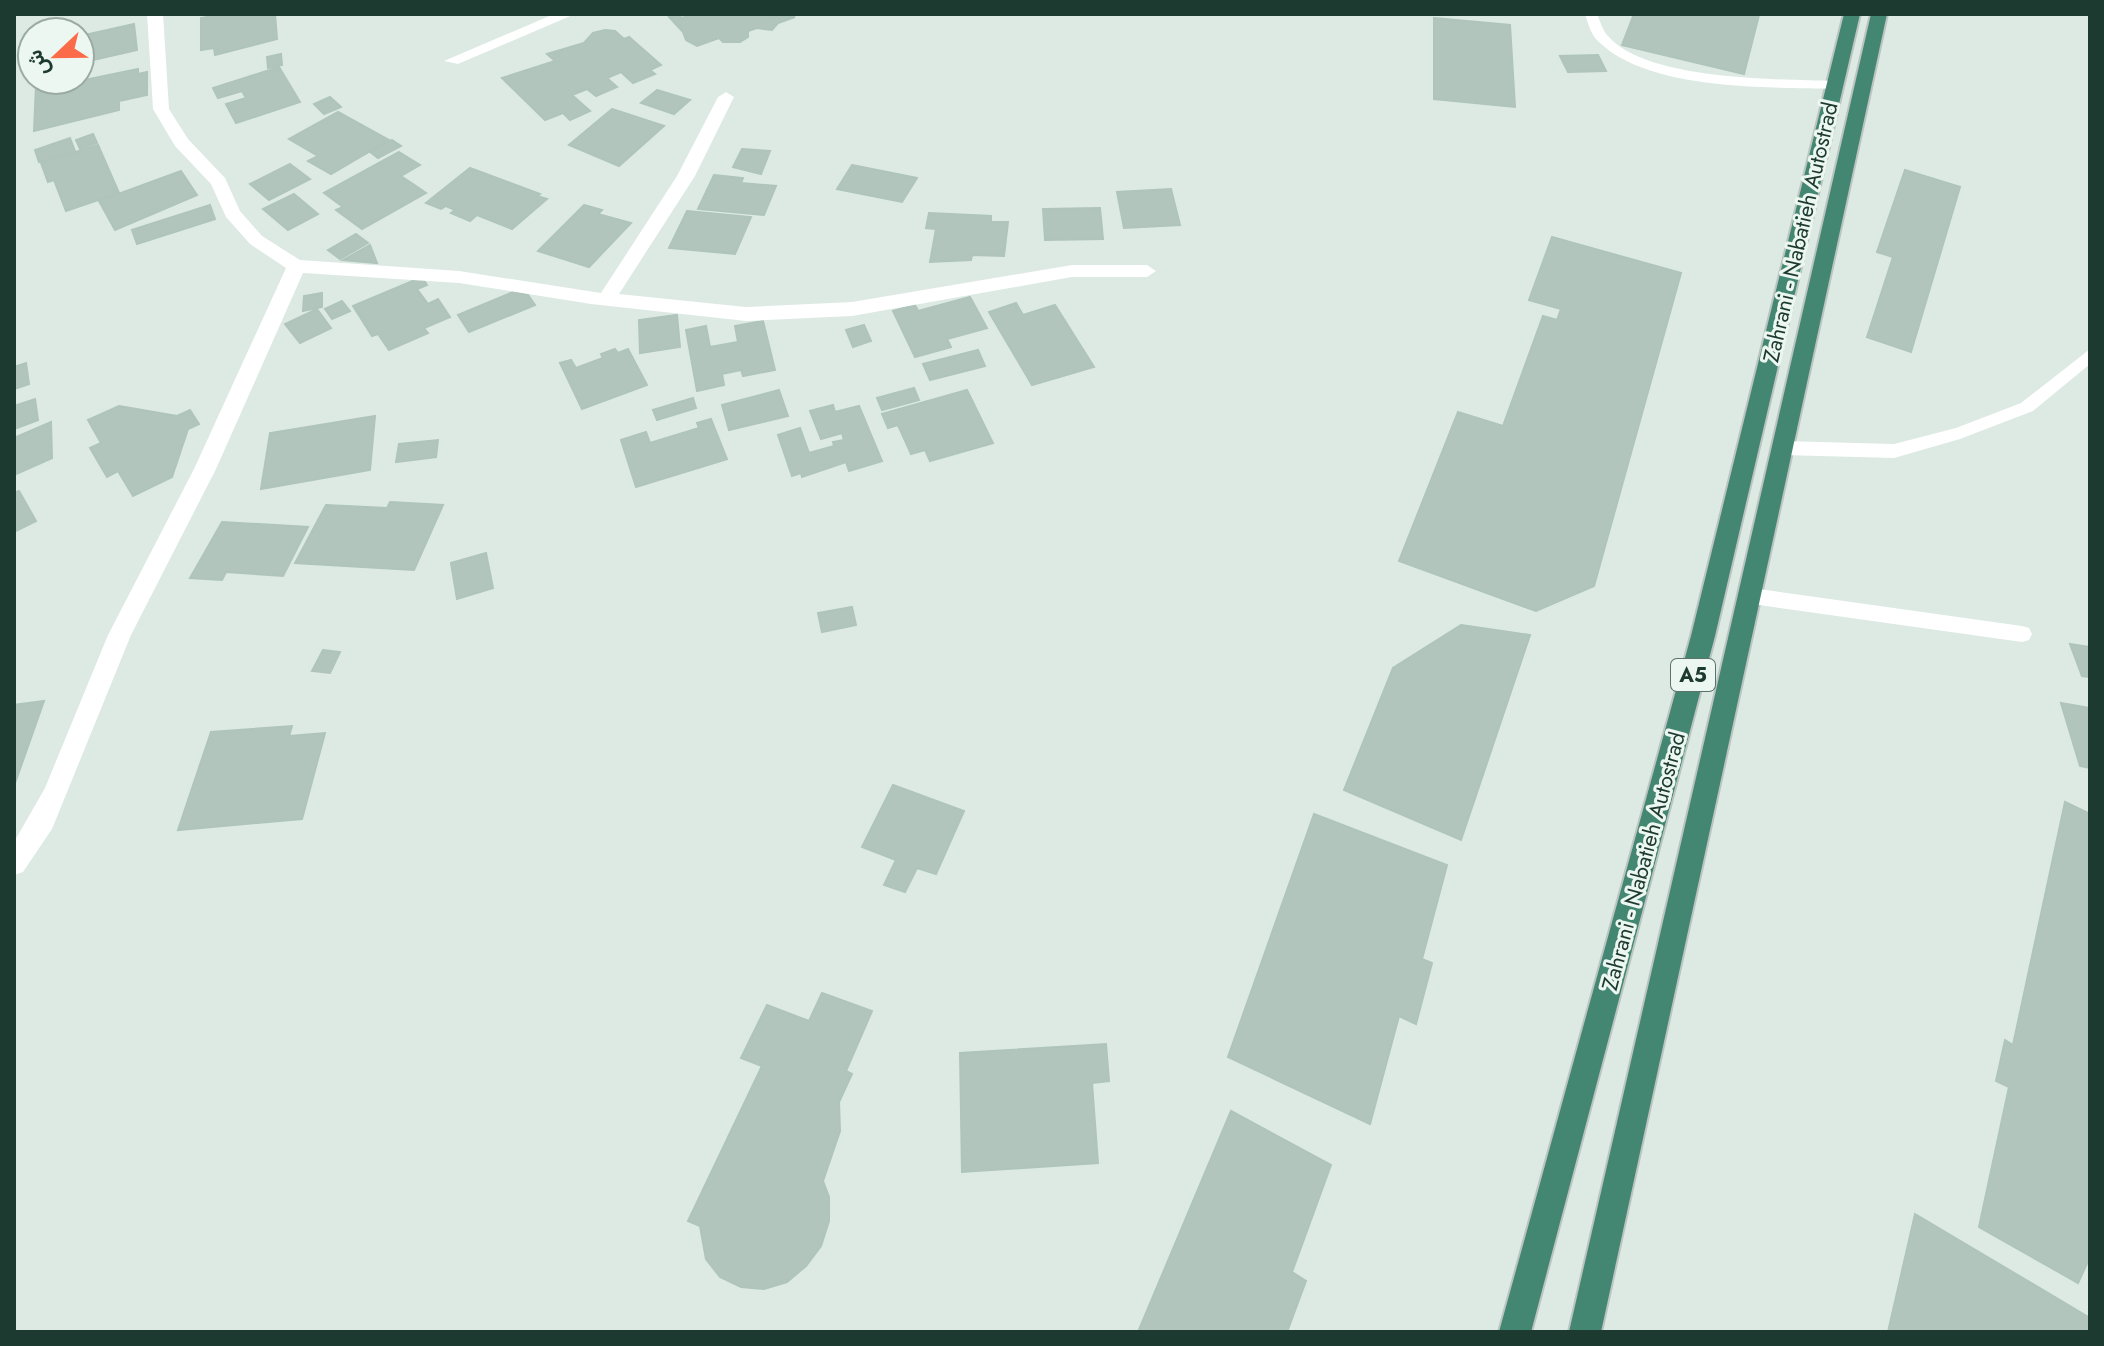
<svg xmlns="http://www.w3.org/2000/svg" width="2104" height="1346" viewBox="0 0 2104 1346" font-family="Jost,Vazirmatn,sans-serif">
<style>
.building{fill:#b2c5bc;stroke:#afc4ba;stroke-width:2}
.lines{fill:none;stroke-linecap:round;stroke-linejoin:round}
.trunk-casing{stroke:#bbc4c1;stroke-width:4}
.service{fill:#fff;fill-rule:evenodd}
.minor{fill:#fff;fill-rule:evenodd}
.trunk{fill:#438672;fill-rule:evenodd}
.labels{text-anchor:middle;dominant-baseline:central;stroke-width:6;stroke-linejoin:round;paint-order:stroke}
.shield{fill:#edf7f1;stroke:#5b736b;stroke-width:2}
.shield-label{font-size:20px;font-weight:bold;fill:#1d3a31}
.street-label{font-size:22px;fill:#1d3a31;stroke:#edf7f1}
</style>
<rect width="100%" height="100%" fill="#dceae3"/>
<g class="building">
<polygon points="224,14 275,14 277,39 215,55 214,48 201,50 201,18"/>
<polygon points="677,14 682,18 692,14 795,17 778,23 772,30 757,28 748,31 748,37 740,42 723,42 719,38 697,46 686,40 683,32 669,17"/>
<polygon points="1634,14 1759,15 1744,74 1622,45"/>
<polygon points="1434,18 1510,25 1515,107 1434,99"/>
<polygon points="134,24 137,50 80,63 80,36"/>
<polygon points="605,30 615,31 624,39 629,37 661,65 650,70 655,74 633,83 621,72 607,78 617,87 596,96 587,89 572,95 590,111 570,120 563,113 545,120 502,78 555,61 547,54 584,43 593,33"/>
<polygon points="281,54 282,65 268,68 267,57"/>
<polygon points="1598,55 1606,71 1568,72 1560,56"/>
<polygon points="279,67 300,102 236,123 226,104 246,98 242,91 218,98 213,88"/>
<polygon points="138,69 138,74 147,72 147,95 119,101 119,110 34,131 36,85 59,80 75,82"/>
<polygon points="657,90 690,100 674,114 641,103"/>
<polygon points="330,97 341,107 324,114 314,104"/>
<polygon points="612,109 664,126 619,166 569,145"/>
<polygon points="338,112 389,140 331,174 308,161 318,156 289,139"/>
<polygon points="93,134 97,143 80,149 76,140"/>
<polygon points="70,138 75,151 39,162 35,150"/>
<polygon points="392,140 401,146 378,158 370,152"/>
<polygon points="98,145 119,193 66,211 54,180 48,182 41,163"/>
<polygon points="742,149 770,151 761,174 733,167"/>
<polygon points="399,152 420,165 401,176 426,193 362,229 336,210 343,207 324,193"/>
<polygon points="290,164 310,179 269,200 250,184"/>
<polygon points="852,165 917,178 902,202 837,189"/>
<polygon points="470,168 540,194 537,196 547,199 512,229 477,215 470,221 451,213 455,210 446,206 441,209 426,203"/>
<polygon points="1905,170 1960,187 1911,352 1867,337 1893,257 1877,252"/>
<polygon points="181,171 197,195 115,230 99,201"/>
<polygon points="714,175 743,178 741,183 776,186 764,215 698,209"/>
<polygon points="1171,189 1180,225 1124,228 1117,192"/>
<polygon points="294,194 318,214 288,230 263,209"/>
<polygon points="210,205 215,219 137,244 132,230"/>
<polygon points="584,205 602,210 598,214 631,223 589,267 538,251"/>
<polygon points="1100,208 1103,239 1045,240 1043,209"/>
<polygon points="687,211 751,217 735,254 669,248"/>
<polygon points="929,213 991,216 991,222 1008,222 1004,256 972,255 971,260 930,262 936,229 926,228"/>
<polygon points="356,234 368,243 340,259 328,250"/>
<polygon points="1552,237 1681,273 1594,586 1536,611 1399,561 1458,412 1503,426 1543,316 1557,320 1561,309 1529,300"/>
<polygon points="370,245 377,263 343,260"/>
<polygon points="422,277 427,285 417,289 428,304 438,299 450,317 424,328 428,333 389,350 378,334 372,336 353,306"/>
<polygon points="513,292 528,295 535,305 469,332 458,315"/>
<polygon points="322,293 322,307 303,311 304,296"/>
<polygon points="970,297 987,328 947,339 951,347 915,357 893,311 915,305 918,311"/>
<polygon points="342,301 350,311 332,319 325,309"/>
<polygon points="1016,303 1023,315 1055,305 1094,367 1032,385 989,312"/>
<polygon points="317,309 331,328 300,343 285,324"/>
<polygon points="677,315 680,347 640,353 639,320"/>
<polygon points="763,321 775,370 743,376 741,370 722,374 724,385 697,391 686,330 706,326 710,347 738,342 735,326"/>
<polygon points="864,325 871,341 853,347 846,330"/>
<polygon points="615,349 618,353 628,349 647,385 582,409 560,363 571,360 576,368 603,358 601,354"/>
<polygon points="978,350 985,366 930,380 923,364"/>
<polygon points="26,363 29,384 14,389 14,367"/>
<polygon points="914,388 919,400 882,410 877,398"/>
<polygon points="779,390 788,416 729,430 722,405"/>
<polygon points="967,390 993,443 930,461 925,450 911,454 898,425 888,428 882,414"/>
<polygon points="693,398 696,408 657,420 653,410"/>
<polygon points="35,399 38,420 14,429 14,406"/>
<polygon points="833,405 835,412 859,406 882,461 849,471 846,462 802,477 801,473 792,476 778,435 800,428 809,453 834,446 833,442 844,440 842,433 821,439 810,411"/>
<polygon points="119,406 177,416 190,410 199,424 188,429 172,477 133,496 118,471 107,477 90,448 101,443 88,420"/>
<polygon points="375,416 370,470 261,489 270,433"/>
<polygon points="711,419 727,459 636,487 621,440 646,432 650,443 699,428 697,423"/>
<polygon points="51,422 52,458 14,475 14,438"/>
<polygon points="438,440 436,457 396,462 399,444"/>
<polygon points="19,491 36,521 14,532 14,493"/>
<polygon points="390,502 443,505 414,570 295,563 326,505 387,508"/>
<polygon points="222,522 308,527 283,576 226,572 222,580 190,578"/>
<polygon points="486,553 493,588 457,599 451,563"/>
<polygon points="852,607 856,625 822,632 818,613"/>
<polygon points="1461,625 1530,635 1461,840 1344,790 1393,668"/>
<polygon points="2070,644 2090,647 2090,677 2082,676"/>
<polygon points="323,650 340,652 330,673 312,671"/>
<polygon points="44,701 14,786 14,705"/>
<polygon points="2061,703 2090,708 2090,768 2080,766"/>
<polygon points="292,726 289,736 325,733 302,819 178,830 211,732"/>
<polygon points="893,785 964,811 936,874 917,868 905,892 884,885 896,860 862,847"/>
<polygon points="2065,802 2090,814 2090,1257 2078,1283 1979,1227 2009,1087 1996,1081 2005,1040 2013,1045"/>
<polygon points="1314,814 1447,865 1422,959 1432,963 1416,1024 1399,1016 1370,1124 1228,1057"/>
<polygon points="822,993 872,1011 846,1071 852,1074 839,1102 840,1131 823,1181 829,1197 829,1221 821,1246 806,1266 787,1282 764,1289 741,1287 720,1277 706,1259 700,1226 688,1221 762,1066 741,1058 767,1005 809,1021"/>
<polygon points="1106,1044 1109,1081 1092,1083 1098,1163 962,1172 960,1053"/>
<polygon points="1231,1111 1331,1165 1292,1272 1306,1281 1287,1332 1138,1332"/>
<polygon points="1915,1214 2090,1318 2090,1332 1888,1332"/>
</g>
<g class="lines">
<g class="trunk-casing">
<g id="trunk">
<polygon points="1844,14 1860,14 1715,636 1531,1332 1499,1332 1691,636"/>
<polygon points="1871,14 1887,14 1601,1332 1569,1332"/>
</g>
</g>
<g class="service">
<path d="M1585,14H1597C1600,21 1603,31 1608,36C1647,81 1779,79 1835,81L1842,85L1835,89C1768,87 1648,91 1598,41C1591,35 1588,23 1585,14Z"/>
<polygon points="2090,349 2090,364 2033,411 1960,439 1894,458 1782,455 1773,448 1782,441 1894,444 1956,428 2021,403"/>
<polygon points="1752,588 2022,626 2029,628 2032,634 2029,640 2022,642 1752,604 1745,602 1742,596 1745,590"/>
</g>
<g class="minor">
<polygon points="147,14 163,14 169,109 188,139 225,178 240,211 262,236 300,260 459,271 601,293 677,176 718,97 726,92 734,97 695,176 619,294 746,307 852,302 1072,265 1147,265 1156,271 1147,277 1072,277 852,316 746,321 591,304 459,283 303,273 216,469 131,635 52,829 23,872 14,875 14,842 45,788 108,635 194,469 286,268 250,244 226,217 211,184 175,146 153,109"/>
<polygon points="554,14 575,14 458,64 444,61"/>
</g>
<use href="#trunk" class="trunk"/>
</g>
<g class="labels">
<rect class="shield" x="1671" y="659" width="44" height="32" rx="6"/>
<g class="shield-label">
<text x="1693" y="675">A5</text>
</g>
<g class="street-label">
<text transform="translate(1800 232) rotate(-77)">Zahrani - Nabatieh Autostrad</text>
<text transform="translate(1643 861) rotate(-75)">Zahrani - Nabatieh Autostrad</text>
</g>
</g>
<rect width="2104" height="1346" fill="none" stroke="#1d3a31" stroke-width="32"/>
<g transform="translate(56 56) rotate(248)"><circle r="38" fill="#edf7f1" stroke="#9aaba4" stroke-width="2"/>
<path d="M0-6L14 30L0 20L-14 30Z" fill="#fc6b49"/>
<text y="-12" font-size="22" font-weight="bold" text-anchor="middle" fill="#1d3a31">ش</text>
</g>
</svg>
